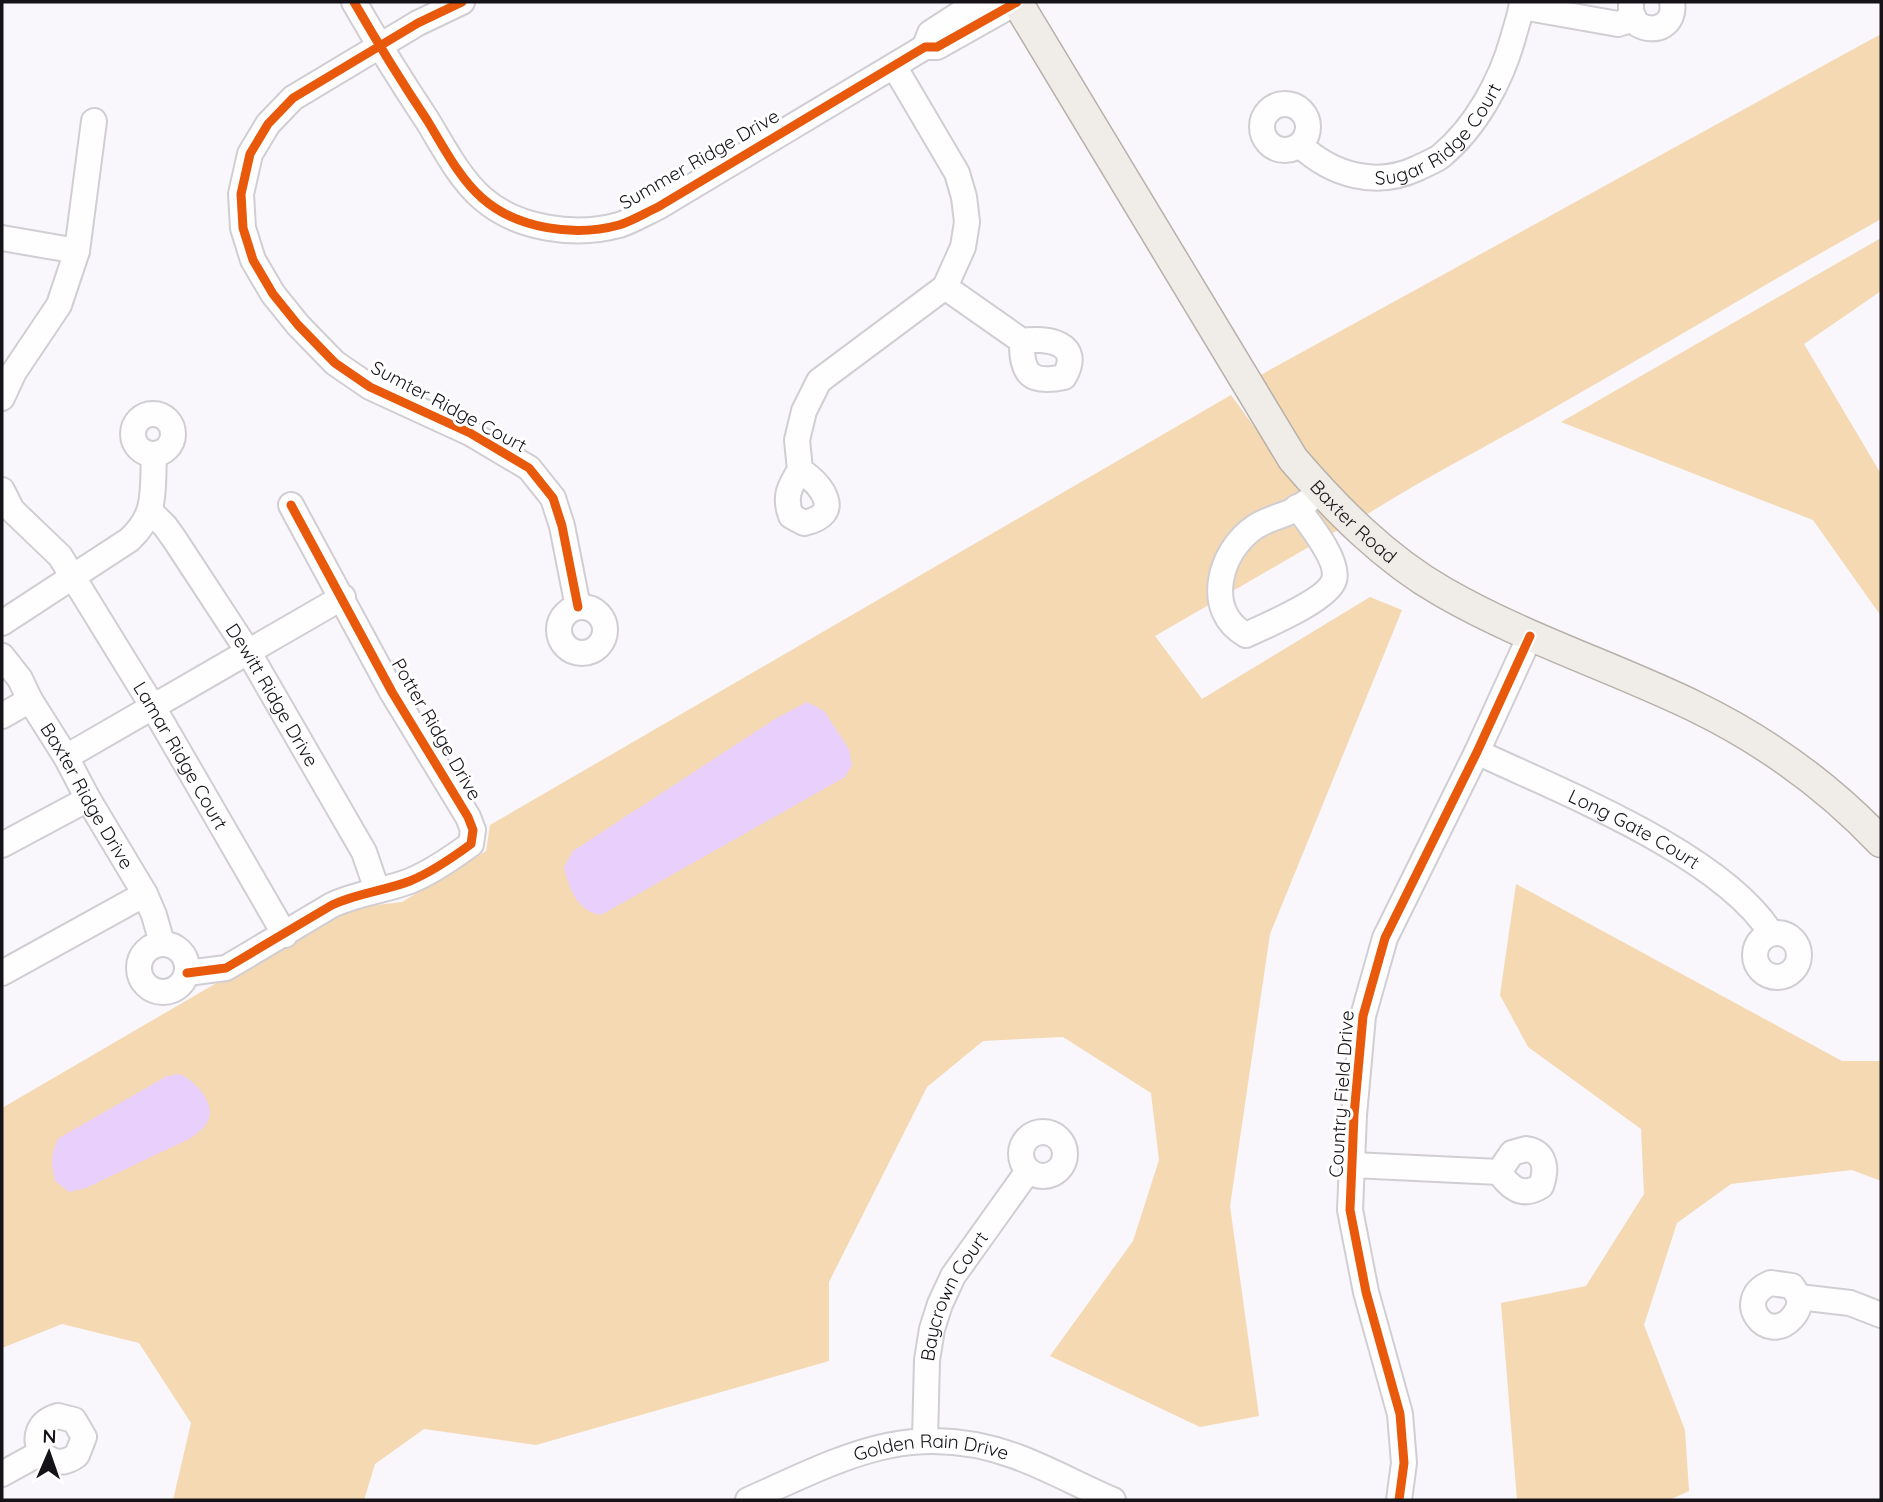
<svg xmlns="http://www.w3.org/2000/svg" width="1883" height="1502" viewBox="0 0 1883 1502" font-family="Quicksand,sans-serif">
<style>
.green{fill:#f5d9b2}
.water{fill:#e9d0fc}
.lines{fill:none;stroke-linecap:round;stroke-linejoin:round}
.minor-casing{stroke:#d1ced3;stroke-width:28}
.major-casing{stroke:#b8b0aa;stroke-width:33}
.minor{stroke:#fefeff;stroke-width:24}
.major{stroke:#f0ede8;stroke-width:30}
.cycleway-casing{stroke:#fff;stroke-width:13}
.cycleway{stroke:#e8590c;stroke-width:9}
.labels{text-anchor:middle;dominant-baseline:central;stroke-width:6;stroke-linejoin:round;paint-order:stroke}
.street-label{font-size:19px;fill:#161318;stroke:#fff}
</style>
<rect width="100%" height="100%" fill="#f9f6fc"/>
<g class="green">
<path d="M1881,34V219C1768,282 1658,349 1545,413C1485,447 1424,478 1366,515L1330,481L1294,438L1257,377Z"/>
<polygon points="1881,238 1881,291 1804,344 1881,474 1881,616 1813,520 1561,422"/>
<polygon points="1231,395 1282,465 1338,530 1155,636 1202,699 1370,597 1402,610 1270,934 1230,1206 1259,1416 1200,1427 1050,1356 1133,1241 1159,1160 1151,1093 1063,1037 983,1041 927,1087 829,1282 829,1361 536,1445 424,1429 375,1464 364,1500 173,1500 191,1423 139,1343 62,1324 2,1348 2,1108 285,943 351,908 402,902 486,851 490,825"/>
<polygon points="1516,884 1842,1061 1881,1061 1881,1181 1852,1170 1731,1184 1677,1223 1644,1325 1685,1430 1689,1491 1669,1500 1517,1500 1501,1303 1586,1286 1644,1194 1641,1129 1528,1047 1500,995"/>
</g>
<g class="water">
<path d="M807,702L824,711L849,749L852,765L845,777L601,915C577,911 569,889 564,867L573,851L775,719Z"/>
<path d="M180,1074C197,1082 221,1108 204,1127C200,1131 195,1135 191,1138L86,1188L69,1192L55,1181C51,1164 50,1154 59,1138L167,1076Z"/>
</g>
<g class="lines">
<g class="minor-casing">
<g id="minor">
<path d="M354,2C377,42 401,81 427,120C443,146 459,178 482,198C517,229 575,237 619,225C632,221 645,213 658,207L925,47H937L1017,2"/>
<polyline points="462,2 418,23 293,98 268,124 250,154 241,194 243,228 253,260 273,294 298,325 335,363 370,387 470,433 529,468 553,498 562,526 578,607"/>
<path d="M1631,4V12L1637,24C1656,35 1676,24 1672,2"/>
<polyline points="1522,7 1618,24 1634,19"/>
<polyline points="925,46 930,33 978,2"/>
<circle cx="1285" cy="127" r="23"/>
<path id="s1" d="M1300,145C1332,175 1376,188 1418,168C1425,164 1435,161 1441,156C1476,127 1501,81 1513,38C1516,26 1521,14 1522,2"/>
<polyline points="2,238 77,251"/>
<path d="M945,287L1022,341C1021,375 1031,384 1064,377C1084,343 1047,337 1022,341"/>
<polyline points="2,398 14,372 59,305 77,251 94,121"/>
<circle cx="153" cy="434" r="20"/>
<path d="M800,470C822,485 845,514 804,523L791,516C784,497 789,487 800,470L797,440L804,411L819,381L945,287L963,247L967,222L964,197L957,173L894,66"/>
<path id="s2" d="M2,490L12,510L60,556L153,707L285,935"/>
<path d="M1297,507C1308,522 1340,561 1334,580C1328,600 1265,626 1246,635C1203,611 1219,551 1255,527C1265,520 1278,517 1290,512C1301,507 1311,498 1321,492"/>
<path id="s3" d="M151,512L165,526L175,540L249,653L364,852L377,890"/>
<circle cx="582" cy="630" r="23"/>
<path d="M2,623L129,540C158,514 152,490 154,455"/>
<path id="s4" d="M2,656L20,679L30,700L66,757L88,799L145,894L154,915L162,943"/>
<polyline points="2,716 30,700"/>
<path id="s5" d="M1477,752C1562,792 1721,854 1771,933"/>
<polyline points="66,757 343,597"/>
<polyline points="2,845 88,799"/>
<circle cx="1777" cy="955" r="22"/>
<circle cx="163" cy="968" r="24"/>
<polyline points="2,973 145,894"/>
<path d="M187,973L226,968L332,905C357,893 384,891 410,881C432,872 452,858 471,844L473,830L468,817L392,692L291,505"/>
<circle cx="1043" cy="1154" r="22"/>
<path d="M1526,1149C1546,1152 1547,1170 1541,1186C1522,1198 1510,1188 1499,1172L1512,1153Z"/>
<polyline points="1353,1165 1499,1172"/>
<path d="M1771,1283L1792,1286L1799,1297C1800,1306 1798,1311 1792,1318C1767,1346 1731,1299 1771,1283Z"/>
<polyline points="1799,1297 1850,1303 1881,1315"/>
<path d="M58,1416L74,1420L84,1437L77,1455C45,1480 17,1428 58,1416Z"/>
<path id="s6" d="M925,1439L927,1360L932,1329L940,1304L953,1276L1028,1171"/>
<polyline points="2,1474 40,1453"/>
<path id="s7" d="M748,1500C842,1458 911,1418 1015,1456C1048,1468 1080,1486 1113,1500"/>
<polyline points="1399,1500 1404,1463 1400,1414 1366,1292 1350,1210 1354,1115 1363,1016 1385,938 1477,752 1530,636"/>
</g>
</g>
<g class="major-casing">
<g id="major">
<path id="s8" d="M1017,2L1293,459C1336,509 1385,559 1443,592C1523,638 1611,666 1694,706C1764,740 1827,785 1881,842"/>
</g>
</g>
<use href="#minor" class="minor"/>
<use href="#major" class="major"/>
<g class="cycleway-casing">
<g id="cycleway">
<path d="M354,2C377,42 401,81 427,120C443,146 459,178 482,198C517,229 575,237 619,225C632,221 645,213 658,207L925,47H937L1017,2"/>
<polyline points="462,2 418,23 293,98 268,124 250,154 241,194 243,228 253,260 273,294 298,325 335,363 370,387 470,433 529,468 553,498 562,526 578,607"/>
<path d="M187,973L226,968L332,905C357,893 384,891 410,881C432,872 452,858 471,844L473,830L468,817L392,692L291,505"/>
<polyline points="1399,1500 1404,1463 1400,1414 1366,1292 1350,1210 1354,1115 1363,1016 1385,938 1477,752 1530,636"/>
</g>
</g>
<use href="#cycleway" class="cycleway"/>
</g>
<g class="labels">
<g class="street-label">
<text stroke="none"><textPath href="#s1" startOffset="164">Sugar Ridge Court</textPath></text>
<text transform="translate(699 159) rotate(-30)">Summer Ridge Drive</text>
<text transform="translate(449 406) rotate(28)">Sumter Ridge Court</text>
<text stroke="none"><textPath href="#s8" startOffset="621">Baxter Road</textPath></text>
<text stroke="none"><textPath href="#s3" startOffset="220">Dewitt Ridge Drive</textPath></text>
<text transform="translate(437 729) rotate(60)">Potter Ridge Drive</text>
<text stroke="none"><textPath href="#s2" startOffset="322">Lamar Ridge Court</textPath></text>
<text stroke="none"><textPath href="#s4" startOffset="164">Baxter Ridge Drive</textPath></text>
<text stroke="none"><textPath href="#s5" startOffset="175">Long Gate Court</textPath></text>
<text transform="translate(1341 1094) rotate(-86)">Country Field Drive</text>
<text stroke="none"><textPath href="#s6" startOffset="149">Baycrown Court</textPath></text>
<text stroke="none"><textPath href="#s7" startOffset="194">Golden Rain Drive</textPath></text>
</g>
</g>
<rect width="1883" height="1502" fill="none" stroke="#161318" stroke-width="7"/>
<g transform="translate(49 1453) rotate(2)" stroke="#ffffff" stroke-width="5" paint-order="stroke">
<path d="M0-5L12 26L0 18L-12 26Z" fill="#161318"/>
<text y="-10" font-size="19" font-weight="bold" text-anchor="middle" fill="#161318">N</text>
</g>
</svg>
